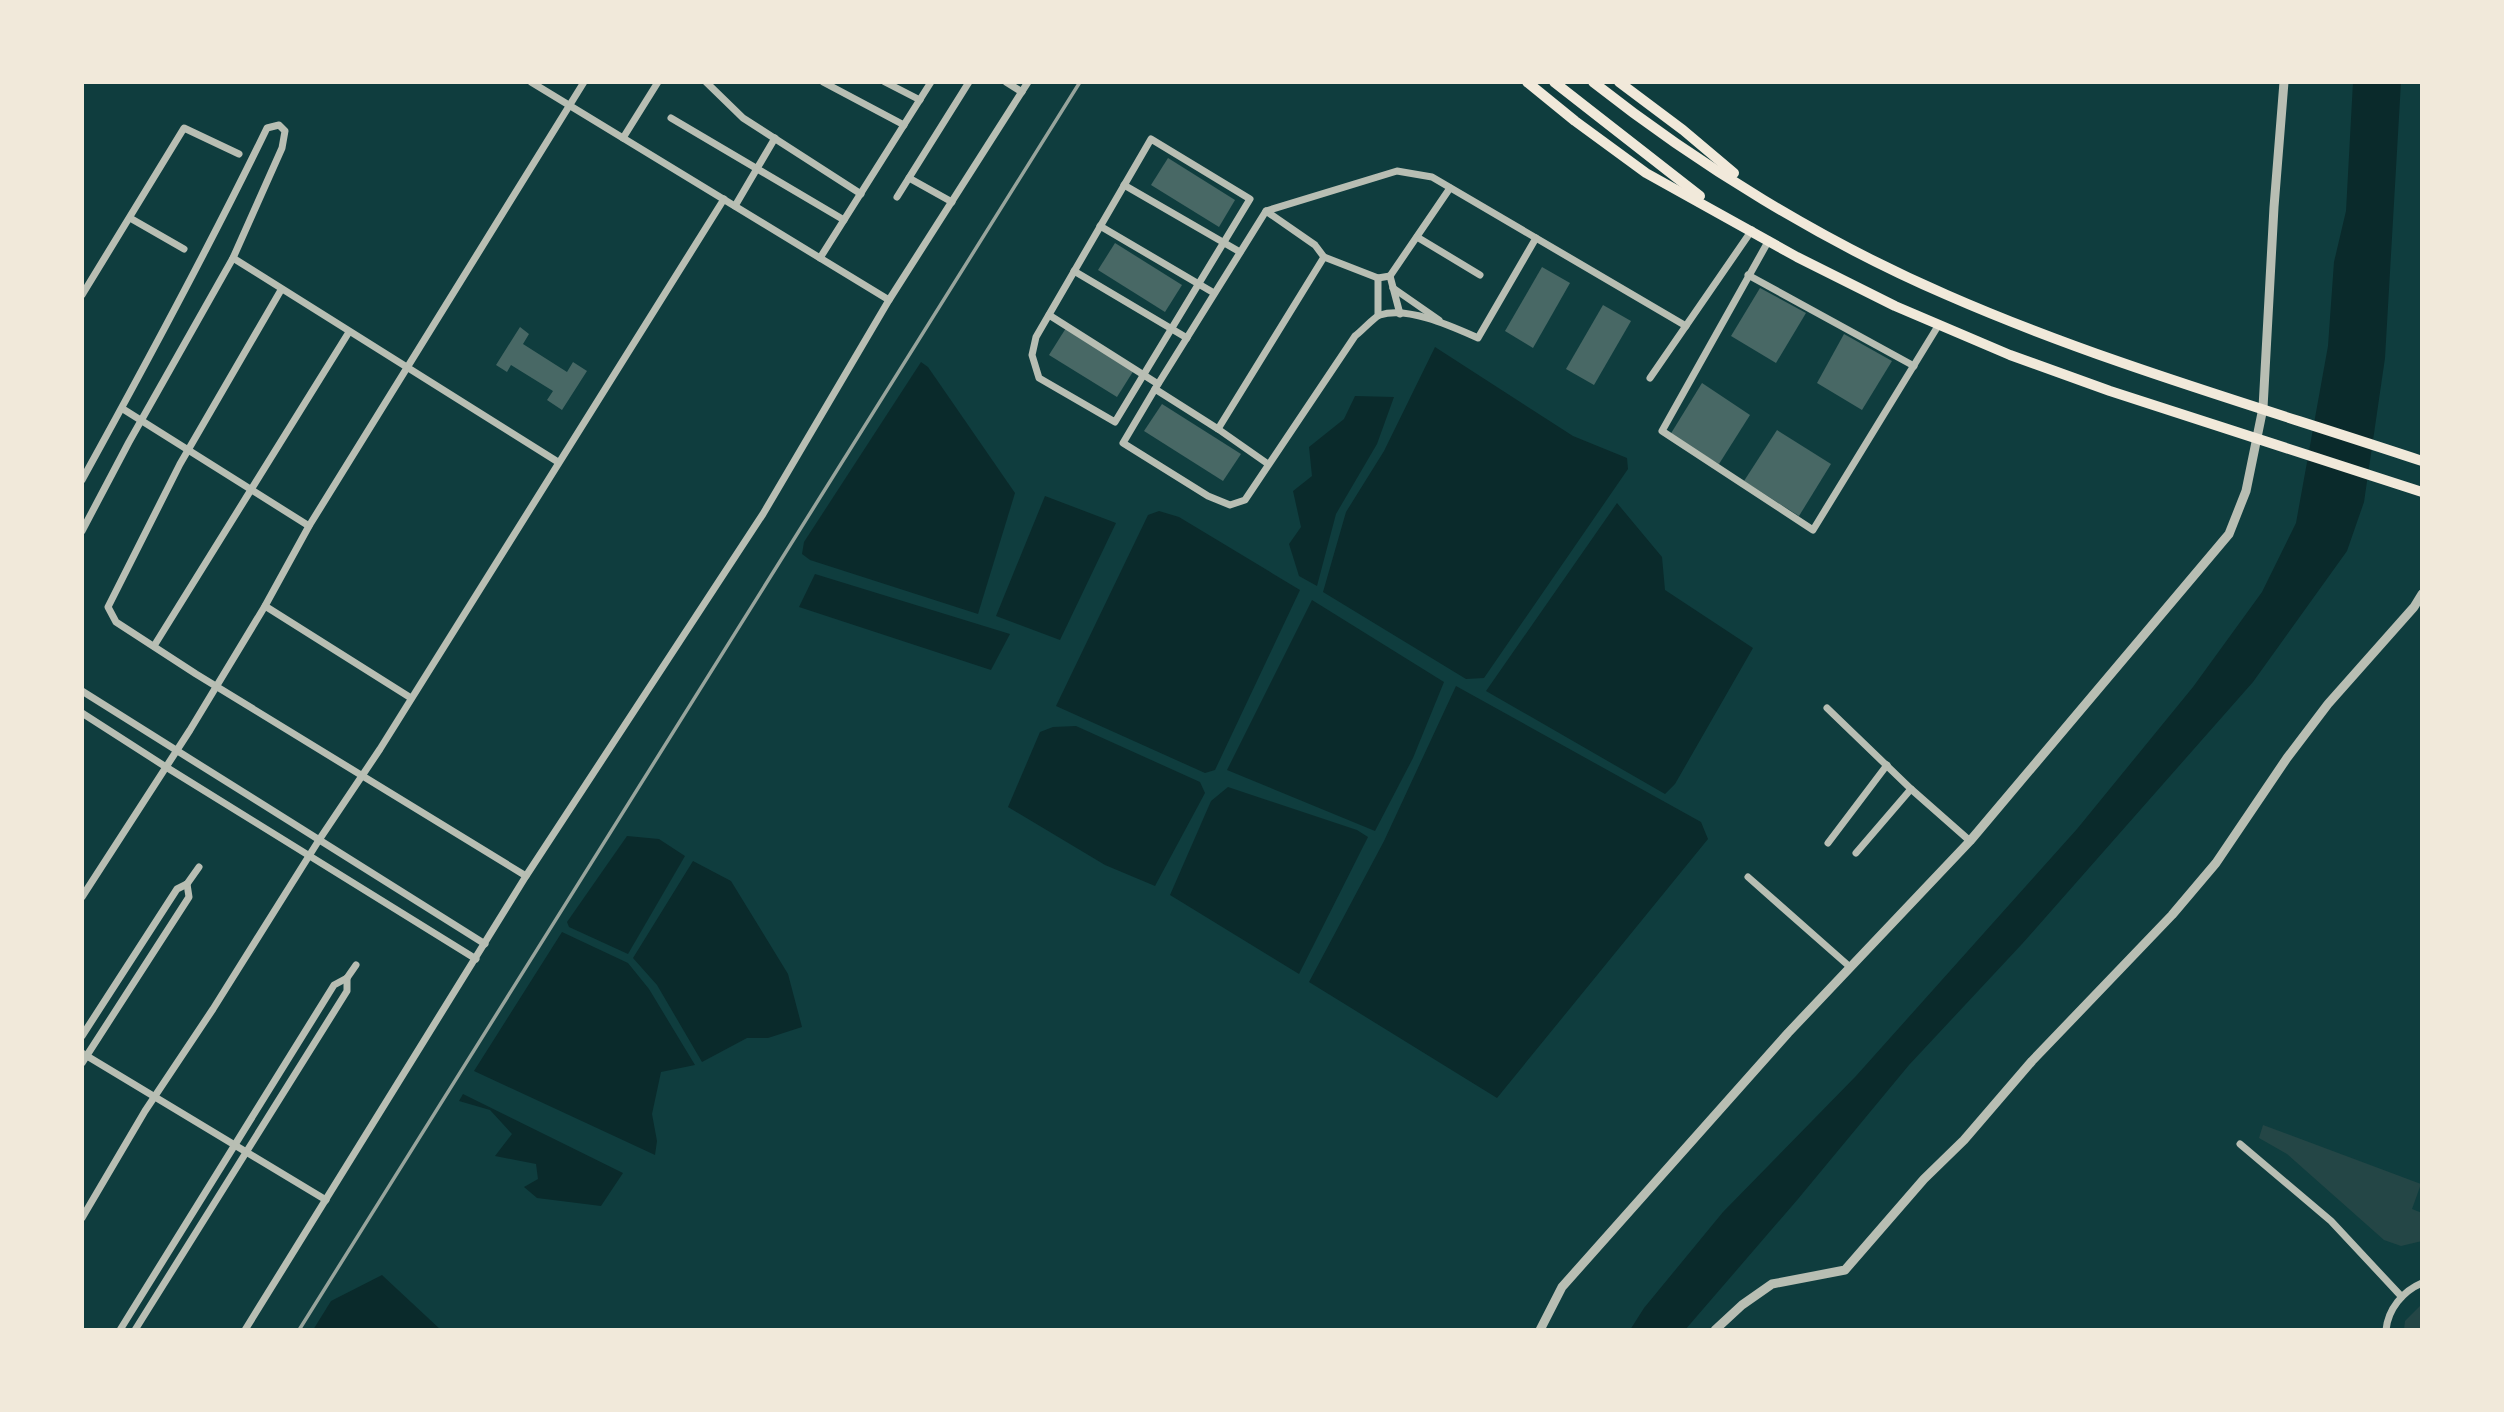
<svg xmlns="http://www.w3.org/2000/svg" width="2504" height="1412" viewBox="0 0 2504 1412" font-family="'Asap Condensed',sans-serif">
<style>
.green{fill:#244646}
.water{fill:#0a2a2b}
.building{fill:#486865}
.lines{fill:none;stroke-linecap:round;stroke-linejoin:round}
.minor{stroke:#b8beb3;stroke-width:7}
.tertiary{stroke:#b8beb3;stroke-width:9}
.secondary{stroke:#f1e9da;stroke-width:10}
.rail{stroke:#97a49c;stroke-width:3.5}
</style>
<rect width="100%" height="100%" fill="#0f3d3e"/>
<g class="green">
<polygon points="2263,1125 2421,1184 2412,1209 2422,1213 2422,1241 2401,1246 2384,1240 2287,1154 2259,1138"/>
<polygon points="2422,1304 2422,1330 2404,1330 2405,1321"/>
</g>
<g class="water">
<polygon points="2353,82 2401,82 2385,358 2364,502 2347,551 2253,682 2022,944 1909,1065 1798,1199 1685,1330 1630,1330 1644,1308 1723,1212 1856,1076 2077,829 2193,687 2262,592 2296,523 2328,346 2334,262 2346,211"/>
<polygon points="1435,347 1573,436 1627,458 1628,469 1484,678 1466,679 1323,592 1346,512 1384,451"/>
<polygon points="921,362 928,367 1015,493 978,614 810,560 802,554 804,542"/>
<polygon points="1355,396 1394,397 1377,444 1336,514 1317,586 1299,576 1289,544 1301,527 1293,491 1312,476 1309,447 1344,419"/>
<polygon points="1045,496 1116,523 1060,640 996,616"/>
<polygon points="1617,503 1662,557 1665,590 1753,648 1675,784 1665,794 1486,691"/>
<polygon points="1159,511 1179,517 1300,590 1215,770 1205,773 1056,706 1148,515"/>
<polygon points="815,574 1010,634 991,670 799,607"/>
<polygon points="1312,600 1444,682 1413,758 1375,831 1227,770"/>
<polygon points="1456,686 1701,822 1708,839 1497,1098 1309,982 1384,841"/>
<polygon points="1076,726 1200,782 1205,793 1155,886 1105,865 1008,807 1040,732 1053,727"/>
<polygon points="1228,787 1357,830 1368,837 1299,974 1170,895 1211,801"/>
<polygon points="627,836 659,839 685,856 628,954 569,927 567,922"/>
<polygon points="693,861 731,881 788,974 802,1027 768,1038 747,1038 702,1062 657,985 633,958"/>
<polygon points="562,932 628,963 649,989 695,1065 661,1072 652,1114 657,1141 655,1155 474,1071"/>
<polygon points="463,1094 623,1173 601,1206 537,1198 524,1187 538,1179 536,1164 495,1156 512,1134 490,1110 459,1101"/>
<polygon points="382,1275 441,1330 313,1330 331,1301"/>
</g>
<g class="building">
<polygon points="1168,158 1235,200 1219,227 1151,185"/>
<polygon points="1115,243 1182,285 1165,312 1098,270"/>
<polygon points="1542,267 1570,283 1533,348 1505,331"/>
<polygon points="1760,288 1806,313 1776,363 1731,336"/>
<polygon points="1603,305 1631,321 1594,385 1566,369"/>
<polygon points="520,327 529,334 523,344 567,372 573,362 587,371 562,410 547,400 553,391 511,365 507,372 496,365"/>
<polygon points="1066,328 1134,370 1117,397 1049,355"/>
<polygon points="1844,334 1892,361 1862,410 1817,383"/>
<polygon points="1702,383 1750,415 1719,464 1670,435"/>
<polygon points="1162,404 1241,454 1223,481 1144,431"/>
<polygon points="1777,430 1831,464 1799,516 1744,481"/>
</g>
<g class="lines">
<g class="minor">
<polyline points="531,82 889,300"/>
<polyline points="706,82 743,118 861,194"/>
<polyline points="823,82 904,125"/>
<polyline points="885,82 920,100"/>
<polyline points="1006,82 1022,92"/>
<polyline points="671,118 844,220"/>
<polyline points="623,138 658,82"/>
<polygon points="1151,139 1250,199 1115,422 1039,378 1032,355 1036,337"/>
<polyline points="909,178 952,202"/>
<polyline points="1124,185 1240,252"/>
<polyline points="897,197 969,82"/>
<polyline points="735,206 775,138"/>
<polyline points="1266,211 1315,245 1324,257 1378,278 1390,276 1450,188"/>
<polyline points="130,218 184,249"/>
<polyline points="1100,226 1214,293"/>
<polyline points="1417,237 1480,275"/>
<polyline points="1769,240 1662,431 1813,530 1938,326"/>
<polyline points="233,258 558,462"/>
<polyline points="820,258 931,82"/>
<polyline points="1074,271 1187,338"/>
<polyline points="1748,275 1914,366"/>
<polyline points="1390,276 1400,314"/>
<polyline points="1378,278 1378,315"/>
<polyline points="1393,288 1439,320"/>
<polyline points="281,290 180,464 108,607 116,622 196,674 526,876"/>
<polyline points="82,295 184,128 239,154"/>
<polyline points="1049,315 1158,384"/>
<polyline points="1650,378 1752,230"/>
<polyline points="1155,389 1266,211 1397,171 1432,177 1686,326"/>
<polyline points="123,409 309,526"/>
<polyline points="1218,429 1324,257"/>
<path d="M1268,464L1218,429L1155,389L1123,443L1208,496L1230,505L1245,500L1355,336C1361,332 1375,316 1380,315C1408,306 1453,327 1478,338L1536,238"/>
<path d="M82,480C146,364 209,248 267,128L279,125L285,131L282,148L233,258L129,442L82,531"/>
<polyline points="265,606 411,698"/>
<polyline points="154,646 349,332"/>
<polyline points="82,691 485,944"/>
<polyline points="1827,708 1911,789 1970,841"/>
<polyline points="82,713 166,767 476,959"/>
<polyline points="1828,843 1887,765"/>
<polyline points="1856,853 1911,789"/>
<polyline points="1748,877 1850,967"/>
<polyline points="82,897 190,730 265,606 309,526 584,82"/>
<polyline points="82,1036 177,889 187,884 199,867"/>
<polyline points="82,1053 326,1200"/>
<polyline points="82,1063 189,897 187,884"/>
<polyline points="2240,1144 2331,1221 2401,1296"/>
<polyline points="82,1218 145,1111 213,1009 319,840 380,749 724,199"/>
<polyline points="120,1330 334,985 347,978 356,965"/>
<polyline points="135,1330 347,991 347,978"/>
<polyline points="245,1330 526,876 763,514 889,300 1028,82"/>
<path d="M2386,1330C2388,1309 2403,1291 2422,1283"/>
</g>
<g class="tertiary">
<polyline points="1540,1330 1562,1287 1788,1033 1970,841 2229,534 2246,491 2263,408 2274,207 2284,82"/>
<polyline points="1715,1330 1742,1305 1772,1284 1845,1270 1924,1179 1964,1140 2032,1061 2172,915 2216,863 2287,758 2328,704 2414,607 2422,594"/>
</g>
<g class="secondary">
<polyline points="1527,82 1575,121 1646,173 1797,257 1895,306 2010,355 2110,391 2422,492"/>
<polyline points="1554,82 1700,196"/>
<path d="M1593,82C1698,165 1824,242 1947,295C2100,362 2263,408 2422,461"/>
<polyline points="1619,82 1683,130 1734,173"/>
</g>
<polyline class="rail" points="299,1330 1080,82"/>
</g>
<rect width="2504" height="1412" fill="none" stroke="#f1e9da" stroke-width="168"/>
</svg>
